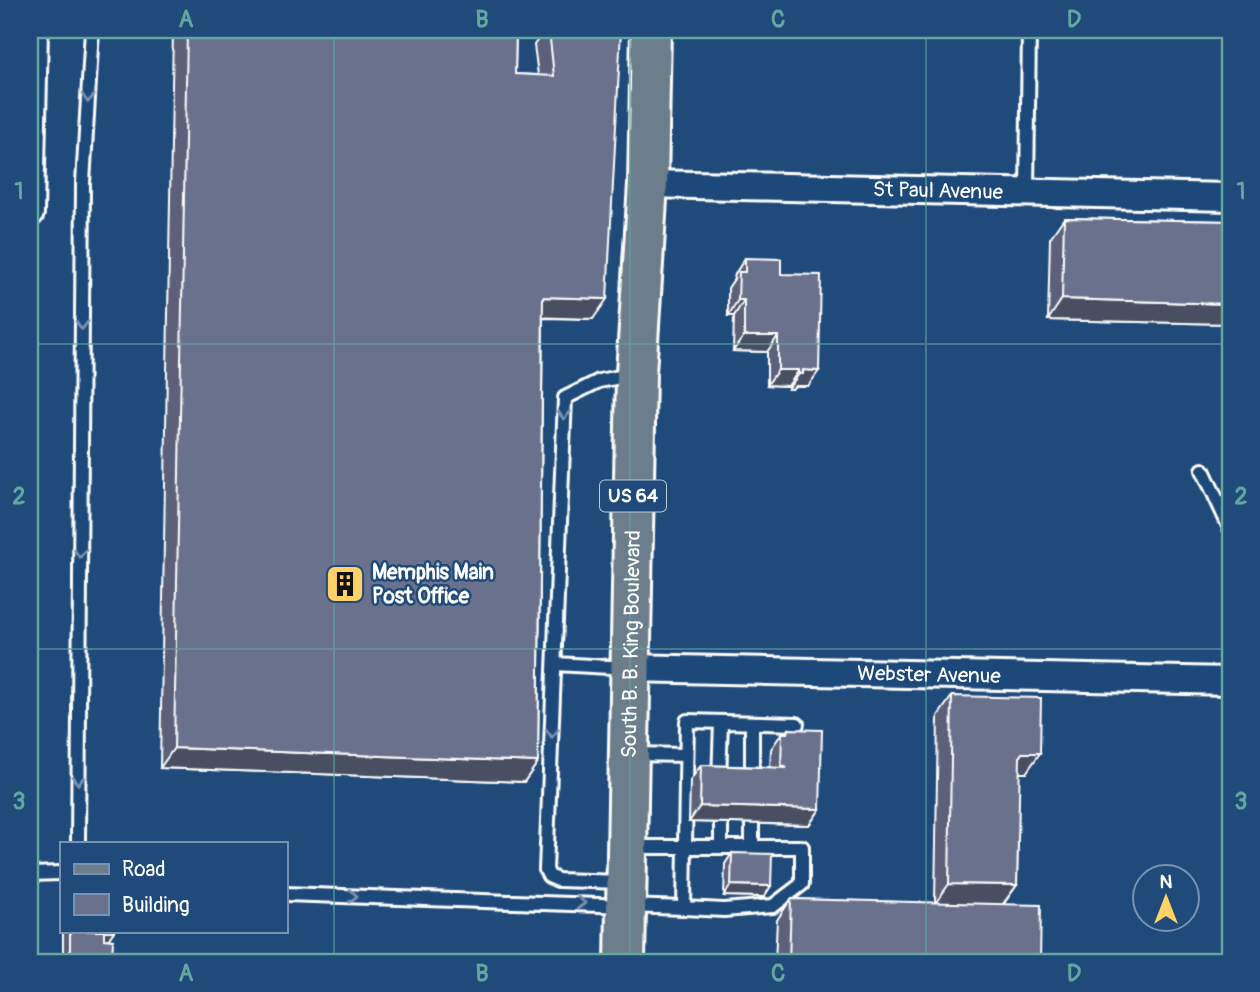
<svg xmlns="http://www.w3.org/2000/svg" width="1260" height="992" viewBox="0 0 1260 992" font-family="Pangolin,sans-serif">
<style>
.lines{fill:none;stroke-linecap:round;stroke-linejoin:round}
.lane-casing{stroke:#fff;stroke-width:18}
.street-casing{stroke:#fff;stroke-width:32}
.primary-casing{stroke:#fff;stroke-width:44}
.lane{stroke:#1f4a7a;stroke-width:12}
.street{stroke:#1f4a7a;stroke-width:26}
.primary{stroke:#6c7d8b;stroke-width:38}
.wall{fill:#5b6178;stroke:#fff;stroke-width:2}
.shaded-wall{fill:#4a4f62;stroke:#fff;stroke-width:2}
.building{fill:#6a718c;stroke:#fff;stroke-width:2}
.oneway{stroke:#7992af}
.grid{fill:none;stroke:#63a6a1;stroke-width:2;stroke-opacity:0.55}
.labels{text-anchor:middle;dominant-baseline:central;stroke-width:5;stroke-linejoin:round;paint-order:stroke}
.shield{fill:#1f4a7a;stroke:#bcc9d7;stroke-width:2}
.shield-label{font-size:19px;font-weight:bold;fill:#fff}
.street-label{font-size:21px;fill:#fff;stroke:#1f4a7a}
.poi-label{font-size:21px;font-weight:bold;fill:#fff;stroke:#1f4a7a;text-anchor:start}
.neatline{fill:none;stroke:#63a6a1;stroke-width:2.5}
.grid-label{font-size:23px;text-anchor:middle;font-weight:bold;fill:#63a6a1}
</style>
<rect width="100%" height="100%" fill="#1f4a7a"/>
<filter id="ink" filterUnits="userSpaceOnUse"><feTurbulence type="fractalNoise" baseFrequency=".0143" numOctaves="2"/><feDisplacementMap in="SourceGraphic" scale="14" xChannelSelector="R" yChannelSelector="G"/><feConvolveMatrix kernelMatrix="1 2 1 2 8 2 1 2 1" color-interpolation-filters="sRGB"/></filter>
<g filter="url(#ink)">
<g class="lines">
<g class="lane-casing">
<g id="lane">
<polyline points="1027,192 1029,30"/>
<polyline points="1203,470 1230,528"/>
<polyline points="555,664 628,668"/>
<polyline points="752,723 752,782"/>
<polyline points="631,754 686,755"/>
<polyline points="719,781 721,722"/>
<polyline points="721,823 721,846"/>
<polyline points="752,824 752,847"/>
<polyline points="78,843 83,183 92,30"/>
<polyline points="630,847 802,847 802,884 773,906 724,910 684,908 687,721 797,724"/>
<polyline points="30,874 61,873"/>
<polyline points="622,882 558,880 549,876 546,870 565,398 599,381 630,375"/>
<polyline points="285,894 684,908"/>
</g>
</g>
<g class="street-casing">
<g id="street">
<path id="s1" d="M648,184L1230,197"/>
<polyline points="30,213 34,30"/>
<path id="s2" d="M628,668L1230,681"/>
</g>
</g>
<g class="primary-casing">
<g id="primary">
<path id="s3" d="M625,962L636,373L648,184L651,30"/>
</g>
</g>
<use href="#lane" class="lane"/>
<use href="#street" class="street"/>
<use href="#primary" class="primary"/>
</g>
<g class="wall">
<polygon points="173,30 516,30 515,74 538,75 534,45 545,30 621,30 593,319 543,318 538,762 524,782 160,768"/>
<polygon points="1064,218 1230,221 1230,324 1048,320 1050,238"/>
<polygon points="745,258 781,274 808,386 795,386 792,389 788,389 788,386 767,385 767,352 733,351 734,316 728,316 728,288 734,279 735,274"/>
<polygon points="952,696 1026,773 1019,773 1017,885 1003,905 1040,962 775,962 777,920 791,899 935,903 938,716"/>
<polygon points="789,729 820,809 809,825 689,822 690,781 701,765 770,767 771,749 782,733 786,733"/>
<polygon points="732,853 764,897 724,896 725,864"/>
<polygon points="63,931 114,931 108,939 112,962 63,962"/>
</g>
<g class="shaded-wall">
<polygon points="543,297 607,299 593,319 529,317"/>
<polygon points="1062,299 1230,304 1230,324 1048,320"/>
<polygon points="738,300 744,300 734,316 728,316"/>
<polygon points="744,336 778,336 767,352 733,351"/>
<polygon points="778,370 799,370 788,386 767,385"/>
<polygon points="803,370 819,371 808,386 795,386 792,389 788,389 799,374"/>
<polygon points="174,748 538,762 524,782 160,768"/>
<polygon points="1022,753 1040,753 1026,773 1007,773"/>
<polygon points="700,806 820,809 809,825 689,822"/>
<polygon points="949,884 1017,885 1002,905 935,904"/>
<polygon points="731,885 771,886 764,897 724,896"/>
<polygon points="103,931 114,931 108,940 96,940"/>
</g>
<g class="building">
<polygon points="187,30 516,30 515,74 554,76 549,30 621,30 607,299 543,297 538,762 174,748"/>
<polygon points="1064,218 1230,221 1230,304 1062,299"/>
<polygon points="745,258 781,259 781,274 821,275 819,371 803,370 803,374 799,374 799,370 778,370 778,336 744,336 744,300 738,300 739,272 745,272"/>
<polygon points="952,696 1041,698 1040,753 1022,753 1020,756 1017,885 949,884"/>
<polygon points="789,729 822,730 820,809 700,806 701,765 787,768 781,765 782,733 788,733"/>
<polygon points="732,853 772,854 771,886 731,885"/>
<polygon points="791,899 1041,905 1040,962 789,962"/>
<polygon points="70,931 104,931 104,939 113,940 112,962 70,962"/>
</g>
<defs><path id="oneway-chevron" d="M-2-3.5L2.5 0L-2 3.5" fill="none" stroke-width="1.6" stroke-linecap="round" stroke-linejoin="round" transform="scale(1.75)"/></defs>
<g class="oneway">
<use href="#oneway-chevron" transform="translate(88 98) rotate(93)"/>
<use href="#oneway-chevron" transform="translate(82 325) rotate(90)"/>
<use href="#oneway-chevron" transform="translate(564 415) rotate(93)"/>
<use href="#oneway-chevron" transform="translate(80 553) rotate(90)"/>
<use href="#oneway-chevron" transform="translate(552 733) rotate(92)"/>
<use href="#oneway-chevron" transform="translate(78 780) rotate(91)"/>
<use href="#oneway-chevron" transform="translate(353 896) rotate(2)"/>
<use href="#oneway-chevron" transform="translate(581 903) rotate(2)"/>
</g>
</g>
<path class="grid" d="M334,30V962M630,30V962M926,30V962M30,344H1230M30,649H1230"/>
<defs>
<g id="building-square" transform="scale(2.0125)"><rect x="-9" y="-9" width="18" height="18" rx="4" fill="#ffd166" stroke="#1f4a7a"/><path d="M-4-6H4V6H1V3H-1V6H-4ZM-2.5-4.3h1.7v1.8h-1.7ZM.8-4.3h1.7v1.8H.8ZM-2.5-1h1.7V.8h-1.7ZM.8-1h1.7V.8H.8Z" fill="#111"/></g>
</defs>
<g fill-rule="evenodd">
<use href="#building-square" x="345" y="584"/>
</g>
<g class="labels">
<rect class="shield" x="600" y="480.5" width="66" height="31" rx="5"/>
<g class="shield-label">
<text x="633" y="496">US 64</text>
</g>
<g class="street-label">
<text stroke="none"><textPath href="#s1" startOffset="290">St Paul Avenue</textPath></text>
<text stroke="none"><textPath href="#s3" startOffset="318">South B. B. King Boulevard</textPath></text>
<text stroke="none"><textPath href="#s2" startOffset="301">Webster Avenue</textPath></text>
</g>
<g class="poi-label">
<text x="372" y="572">Memphis Main<tspan x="372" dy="24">Post Office</tspan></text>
</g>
</g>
<rect width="1260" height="992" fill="none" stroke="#1f4a7a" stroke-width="77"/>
<rect x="60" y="842" width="228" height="91" fill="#1f4a7a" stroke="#7992af" stroke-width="2"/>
<rect x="74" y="864" width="35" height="10" fill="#6c7d8b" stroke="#7992af" stroke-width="2"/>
<text x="122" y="876" font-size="21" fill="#ffffff">Road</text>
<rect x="74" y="894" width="35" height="21" fill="#6a718c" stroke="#7992af" stroke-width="2"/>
<text x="122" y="912" font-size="21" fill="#ffffff">Building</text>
<g transform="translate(1166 898)"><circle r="33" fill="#1f4a7a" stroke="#7992af" stroke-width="2"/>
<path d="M0-5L12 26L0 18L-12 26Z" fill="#ffd166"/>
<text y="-10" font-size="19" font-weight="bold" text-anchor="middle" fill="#ffffff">N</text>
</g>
<rect x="38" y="38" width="1184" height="916" class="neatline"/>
<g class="grid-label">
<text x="186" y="27">A</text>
<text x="482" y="27">B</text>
<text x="778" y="27">C</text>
<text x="1074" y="27">D</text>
<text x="19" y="199">1</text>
<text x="1241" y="199">1</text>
<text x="19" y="504">2</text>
<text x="1241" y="504">2</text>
<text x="19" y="809">3</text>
<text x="1241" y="809">3</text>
<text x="186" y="981">A</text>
<text x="482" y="981">B</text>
<text x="778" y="981">C</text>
<text x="1074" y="981">D</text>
</g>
</svg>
